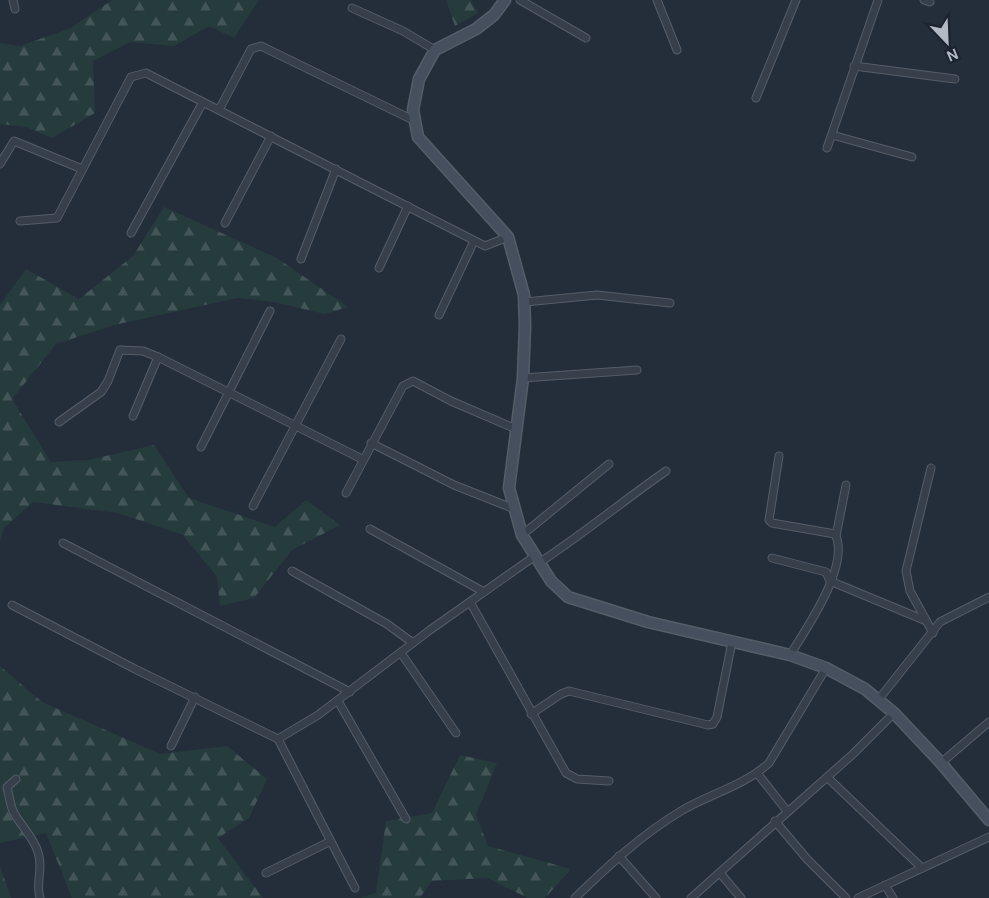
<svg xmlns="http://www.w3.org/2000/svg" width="989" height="898" viewBox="0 0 989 898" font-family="Karla,sans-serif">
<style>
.forest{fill:url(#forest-firs)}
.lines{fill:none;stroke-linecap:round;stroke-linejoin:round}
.street-casing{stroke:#555d68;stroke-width:9}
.secondary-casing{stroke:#555d68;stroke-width:13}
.street{stroke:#373f4a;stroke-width:7}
.secondary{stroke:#454f5d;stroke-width:10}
</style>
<defs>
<pattern id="forest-firs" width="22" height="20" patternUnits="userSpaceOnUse" patternTransform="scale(1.5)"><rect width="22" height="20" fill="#263b3c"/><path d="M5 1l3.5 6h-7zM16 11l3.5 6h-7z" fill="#435557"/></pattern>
</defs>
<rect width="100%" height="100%" fill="#232e3a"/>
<g class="forest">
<polygon points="112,0 259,0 234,38 209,26 174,46 130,42 93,61 95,113 52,138 26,127 0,124 0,43 20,46 71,28"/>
<polygon points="446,0 471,0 478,13 455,26"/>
<polygon points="164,207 277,258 348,307 325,314 274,302 237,298 114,325 56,344 12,399 51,462 88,460 154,445 189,498 275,527 306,500 340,525 292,550 254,598 220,606 217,577 183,535 118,513 33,502 4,528 0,542 0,305 26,269 79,299 133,256"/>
<polygon points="0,666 42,702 160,754 227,746 267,779 249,818 218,838 263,898 72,898 46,833 0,843"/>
<polygon points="460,755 497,763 476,815 488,846 571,869 545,898 528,898 487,878 432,881 420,898 360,898 376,893 386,821 432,813"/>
<polygon points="0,866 11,898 0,898"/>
</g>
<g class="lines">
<g class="street-casing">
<g id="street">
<polyline points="13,0 15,9"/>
<polyline points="520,0 586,38"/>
<polyline points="657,0 677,50"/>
<polyline points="924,0 930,2"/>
<polyline points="352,8 403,31 435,50"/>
<polyline points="854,66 955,79"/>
<polyline points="756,98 796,0"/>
<polyline points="219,110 251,49 261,46 413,120"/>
<polyline points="832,135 912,157"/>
<polyline points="827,148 878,0"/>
<polyline points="0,164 14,141 82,169"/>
<polyline points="20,221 57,218 131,77 146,73 485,246 508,237"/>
<polyline points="225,223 271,136"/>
<polyline points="131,233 203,102"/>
<polyline points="301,259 336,169"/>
<polyline points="379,268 408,206"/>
<polyline points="525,302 597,295 670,303"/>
<polyline points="439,315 474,241"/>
<polyline points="523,378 637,370"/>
<polyline points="133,416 158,357"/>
<polyline points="59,422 101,392 108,381 120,350 143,351 158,357 362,459"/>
<polyline points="371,443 454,485 512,508"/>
<polyline points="201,447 270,311"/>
<path d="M779,456L769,520L772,523L835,534C851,565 806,629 790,655"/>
<polyline points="931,468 906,571 910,591 933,633"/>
<polyline points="346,493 403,386 413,381 451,401 516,429"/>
<polyline points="253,506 341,339"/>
<polyline points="370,529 484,592"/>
<polyline points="522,535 609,464"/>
<polyline points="836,536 846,485"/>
<polyline points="63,543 350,692"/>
<polyline points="772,558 826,572 830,581 924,620"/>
<path d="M539,563C583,534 623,501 666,471"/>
<polyline points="292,571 387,624 413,643"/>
<polyline points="470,602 566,773 577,779 609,781"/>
<polyline points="12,605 135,669 278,739 318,715 430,630 535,556"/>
<polyline points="401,653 456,733"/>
<polyline points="879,699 940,622 989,597"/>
<polyline points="338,701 406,819"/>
<polyline points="531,714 561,694 569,691 708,725 713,724 717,717 732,642"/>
<polyline points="278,739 355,888"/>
<polyline points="171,746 195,697"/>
<polyline points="941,763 989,722"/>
<polyline points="757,773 787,811"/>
<polyline points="827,777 922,868"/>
<path d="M16,779L7,787C9,795 10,804 13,811C19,824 33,836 38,852C44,870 35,881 40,898"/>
<polyline points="775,821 807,859 846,898"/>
<polyline points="619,856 656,898"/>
<polyline points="266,873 329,842"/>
<polyline points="720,873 741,898"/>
<polyline points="885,885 893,898"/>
<path d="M575,898C608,866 641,835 681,811C709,794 744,786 769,763L826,668"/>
<polyline points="691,898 853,754 894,713"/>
<polyline points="858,898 989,837"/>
</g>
</g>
<g class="secondary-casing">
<polyline id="secondary" points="505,0 494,15 476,29 435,50 419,79 413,110 418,137 508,237 524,295 525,326 523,378 509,488 522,535 551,581 568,597 648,622 790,655 826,668 865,689 894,713 941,763 989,820"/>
</g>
<use href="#street" class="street"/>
<use href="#secondary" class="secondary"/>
</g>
<g transform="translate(947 42) rotate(157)" stroke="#1c242f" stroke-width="4.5" paint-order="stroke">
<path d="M0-4.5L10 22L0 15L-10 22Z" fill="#b2bac6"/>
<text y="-9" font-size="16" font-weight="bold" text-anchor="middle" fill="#b2bac6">N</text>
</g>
</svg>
